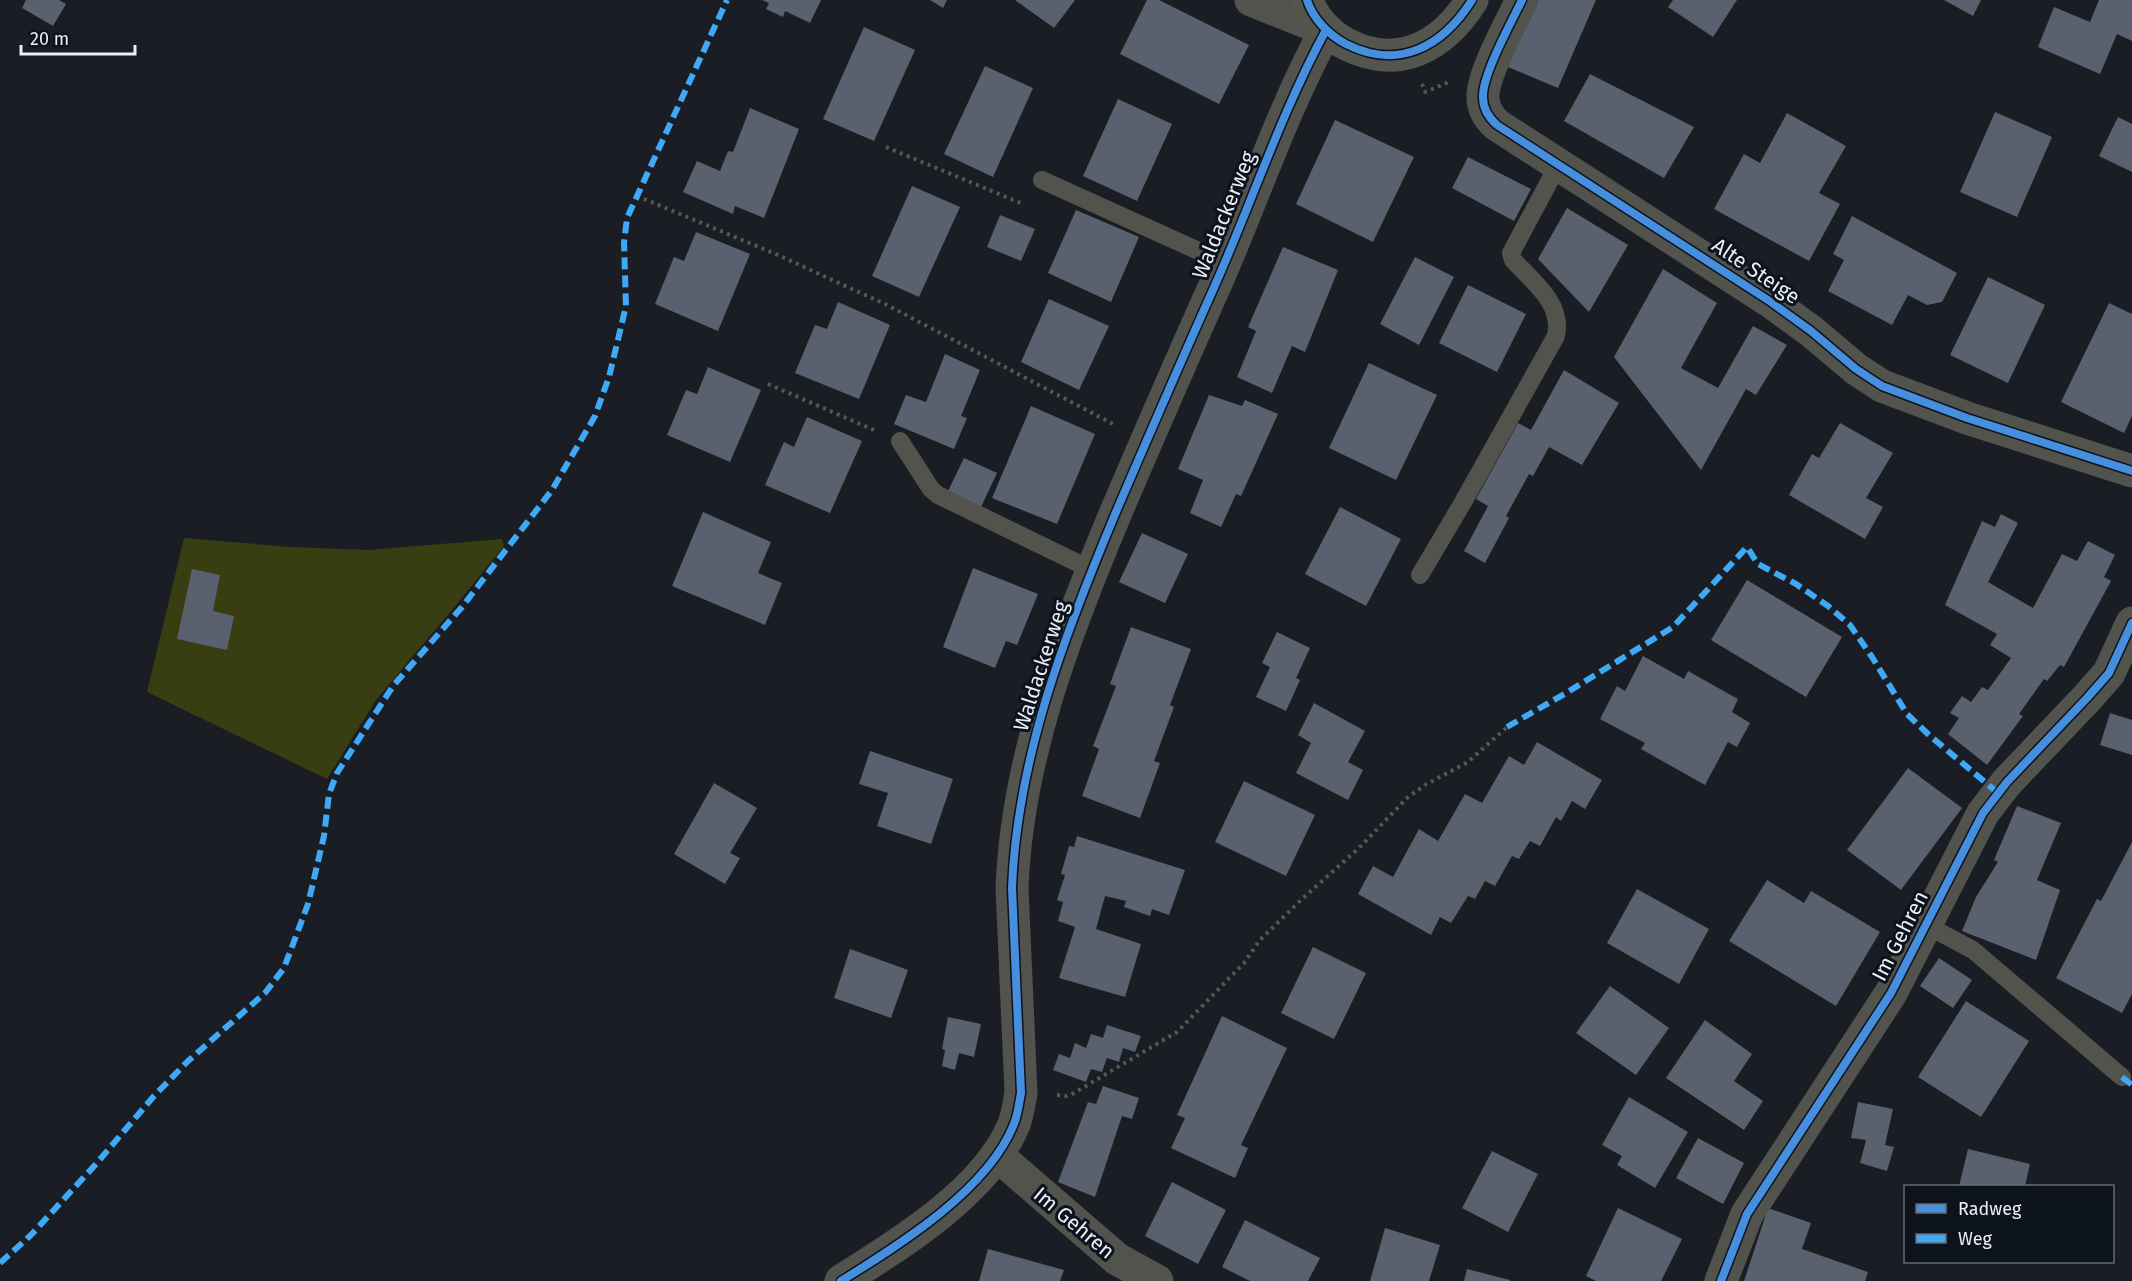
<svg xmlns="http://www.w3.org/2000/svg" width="2132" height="1281" viewBox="0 0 2132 1281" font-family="'Fira Sans',sans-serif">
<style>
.green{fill:#393d12}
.building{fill:#59616e}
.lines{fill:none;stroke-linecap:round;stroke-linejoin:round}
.path{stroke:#565855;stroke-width:4;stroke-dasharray:3 4.5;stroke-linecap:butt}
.lane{stroke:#52534c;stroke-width:18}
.street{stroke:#52534c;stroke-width:33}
.secondary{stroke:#54564e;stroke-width:33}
.quiet{stroke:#3fa9f5;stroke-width:6;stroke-dasharray:12 6;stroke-linecap:butt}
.cycleway-casing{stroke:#0d131d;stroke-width:11}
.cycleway{stroke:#468fdf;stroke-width:8}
.labels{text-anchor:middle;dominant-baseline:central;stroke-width:6;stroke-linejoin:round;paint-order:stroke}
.street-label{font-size:21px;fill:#eaeff6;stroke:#0d131d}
</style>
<rect width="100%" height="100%" fill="#1a1d23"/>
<polygon class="green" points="184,538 290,547 368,550 502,539 504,546 457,604 376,700 327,779 147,692"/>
<g class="building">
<polygon points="26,0 59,0 66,4 53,26 22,8"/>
<polygon points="762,0 821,0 810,23 785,11 783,17 766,9 769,3"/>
<polygon points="930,0 947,0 943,8"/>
<polygon points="1015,0 1075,0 1054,28"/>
<polygon points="1147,0 1159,0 1249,45 1219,104 1120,54"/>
<polygon points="1535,0 1596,0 1558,88 1508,67"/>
<polygon points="1673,0 1737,0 1713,37 1668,7"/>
<polygon points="1944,0 1981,0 1973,16"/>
<polygon points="2099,0 2132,0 2132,41 2117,34 2100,74 2038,47 2054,7 2090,22"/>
<polygon points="864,27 915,50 874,141 823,119"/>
<polygon points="985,66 1033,88 993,177 944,154"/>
<polygon points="1590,74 1694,127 1664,178 1564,121"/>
<polygon points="1118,99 1172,124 1137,201 1083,176"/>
<polygon points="750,108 799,129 764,218 735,206 733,214 683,192 697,161 720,171 728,151 733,152"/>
<polygon points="1995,112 2052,137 2017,217 1960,192"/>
<polygon points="1787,113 1846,146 1819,193 1840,204 1809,261 1714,209 1744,154 1760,163"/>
<polygon points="2118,117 2132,124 2132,172 2099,156"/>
<polygon points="1335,120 1414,157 1373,242 1296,204"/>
<polygon points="1468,157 1531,189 1514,221 1452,188"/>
<polygon points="912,186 960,207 919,297 872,276"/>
<polygon points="1567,208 1628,245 1589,312 1538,259"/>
<polygon points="1076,210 1139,237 1111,302 1048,273"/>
<polygon points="1000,215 1035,229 1021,261 987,247"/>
<polygon points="1852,216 1957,273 1942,302 1927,305 1908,295 1892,325 1828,291 1844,260 1833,254"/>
<polygon points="696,232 750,254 718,331 655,304 674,257 684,261"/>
<polygon points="1283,247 1338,270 1305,352 1292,346 1272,393 1237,377 1256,331 1248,327"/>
<polygon points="1415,257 1454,277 1419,345 1380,324"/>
<polygon points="1663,269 1717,303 1681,368 1718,388 1753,326 1787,345 1756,395 1746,389 1701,470 1614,357"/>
<polygon points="1988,277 2045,305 2008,383 1950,355"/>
<polygon points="1468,285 1526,314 1497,372 1439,343"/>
<polygon points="1049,299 1109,326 1079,390 1021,362"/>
<polygon points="838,302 890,325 859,399 795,373 815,325 827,329"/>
<polygon points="2109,303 2132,314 2132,416 2124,433 2061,402"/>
<polygon points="945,354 980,370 961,416 967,418 954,449 894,424 906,395 926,402"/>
<polygon points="1369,363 1437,395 1396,480 1329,448"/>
<polygon points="708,367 761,390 730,462 667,435 686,390 697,394"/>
<polygon points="1564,370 1619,403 1582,465 1549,447 1533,476 1529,474 1506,516 1509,518 1485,563 1464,551 1488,506 1476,499 1518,423 1531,430"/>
<polygon points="1209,395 1242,406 1245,400 1278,414 1241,496 1236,494 1221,527 1190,513 1203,480 1178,469"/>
<polygon points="1031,406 1095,434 1057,524 992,498"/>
<polygon points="807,417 862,441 830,513 765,485 784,442 794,447"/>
<polygon points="1840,423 1893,453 1866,498 1883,507 1865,539 1789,495 1812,454 1819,458"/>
<polygon points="964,458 997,473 981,507 948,491"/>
<polygon points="1340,507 1401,539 1366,606 1305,574"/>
<polygon points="703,512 771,542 758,573 782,583 765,625 672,586"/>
<polygon points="2001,514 2018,523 1988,582 2033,608 2062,554 2077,561 2088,541 2115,555 2104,577 2111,581 2064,667 2060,665 2047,681 2044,679 2019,714 2023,716 1987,765 1948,734 1959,718 1950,713 1962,696 1971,702 1982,687 1988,690 2011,658 1990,645 1997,634 1945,605 1982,521 1995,527"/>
<polygon points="1142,533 1188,554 1165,603 1119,582"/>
<polygon points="973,568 1038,594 1017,645 1006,641 995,668 943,647"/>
<polygon points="192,569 220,575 213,611 234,616 227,650 177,639"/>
<polygon points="1747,580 1842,637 1806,697 1711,640"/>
<polygon points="1131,627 1191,649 1170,705 1174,707 1154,761 1160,763 1140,818 1082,796 1099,749 1093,746 1116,686 1110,684"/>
<polygon points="1277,632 1310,648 1296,678 1300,680 1286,711 1256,697 1270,667 1262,663"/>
<polygon points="1643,656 1684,679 1688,671 1738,699 1732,712 1750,723 1737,747 1728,742 1705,785 1641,749 1645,743 1600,719 1617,686 1625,691"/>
<polygon points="1314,703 1365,731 1348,762 1363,770 1348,800 1296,773 1311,743 1298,735"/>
<polygon points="2110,713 2132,720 2132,755 2100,745"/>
<polygon points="1537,742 1602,780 1585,809 1572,801 1561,821 1556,817 1540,846 1530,841 1519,859 1512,856 1495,886 1485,881 1475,899 1468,896 1451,923 1440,917 1431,935 1358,894 1373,866 1393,877 1419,829 1438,841 1465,794 1482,803 1509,756 1524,765"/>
<polygon points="870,751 953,779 931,844 877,826 888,793 859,784"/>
<polygon points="1908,768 1962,808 1901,890 1847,850"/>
<polygon points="1244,781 1315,815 1286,876 1215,842"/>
<polygon points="714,783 757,808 730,853 740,858 725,884 674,854"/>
<polygon points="2017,806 2061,823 2037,880 2060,890 2036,960 1962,931 1976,897 1998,862 1994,860"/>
<polygon points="1077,836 1185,870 1169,915 1152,909 1150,916 1124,907 1126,901 1105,896 1096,929 1141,944 1125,997 1059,978 1075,927 1058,921 1063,902 1057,900 1065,875 1061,874 1069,846 1074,847"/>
<polygon points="2132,842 2132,994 2122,1013 2056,978 2097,899 2101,901"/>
<polygon points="1767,880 1804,903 1811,891 1880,932 1836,1006 1729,941"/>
<polygon points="1637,889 1709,929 1679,984 1607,943"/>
<polygon points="1313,947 1366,973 1334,1039 1281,1013"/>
<polygon points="850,949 908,970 891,1018 834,998"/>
<polygon points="1939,958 1972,980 1953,1008 1920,986"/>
<polygon points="1610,986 1669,1028 1636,1075 1576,1033"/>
<polygon points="1966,1001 2029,1041 1981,1117 1918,1077"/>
<polygon points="1222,1016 1287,1048 1241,1145 1248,1148 1235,1178 1171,1148 1185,1118 1177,1115"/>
<polygon points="948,1017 981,1024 974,1057 959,1053 955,1070 942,1066 945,1050 942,1049"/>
<polygon points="1705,1020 1752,1054 1734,1081 1763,1101 1744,1130 1666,1078"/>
<polygon points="1107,1025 1141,1036 1135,1052 1123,1048 1119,1062 1107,1058 1102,1072 1091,1069 1086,1082 1053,1070 1059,1054 1070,1058 1075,1043 1086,1048 1091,1034 1103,1038"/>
<polygon points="1103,1086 1139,1098 1132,1119 1122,1116 1095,1197 1058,1182 1088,1102 1096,1104"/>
<polygon points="1629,1097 1688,1132 1655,1188 1617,1165 1622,1156 1602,1145"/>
<polygon points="1858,1102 1893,1109 1885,1145 1894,1147 1887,1171 1860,1163 1866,1140 1851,1138"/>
<polygon points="1698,1138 1744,1163 1723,1204 1676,1178"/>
<polygon points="1968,1149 2030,1164 2025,1186 1959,1186"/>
<polygon points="1492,1151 1538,1174 1508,1232 1462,1208"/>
<polygon points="1172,1182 1226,1210 1198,1264 1145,1236"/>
<polygon points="1618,1208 1682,1239 1661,1281 1596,1281 1586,1276"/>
<polygon points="1768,1208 1811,1223 1802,1249 1868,1272 1865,1281 1744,1281"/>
<polygon points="1245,1220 1320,1258 1308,1281 1250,1281 1222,1267"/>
<polygon points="1385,1228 1440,1245 1429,1281 1370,1281"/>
<polygon points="988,1249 1064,1270 1060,1281 979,1281"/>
<polygon points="1467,1269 1510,1280 1510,1281 1464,1281"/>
</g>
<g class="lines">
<g class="path">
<polyline points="1422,84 1425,92 1449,82"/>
<polyline points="886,147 1023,204"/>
<polyline points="637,196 778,255 887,305 1115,425"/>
<polyline points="768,384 874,430"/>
<polyline points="1057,1095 1067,1096 1074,1093 1177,1032 1244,963 1260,940 1302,899 1359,848 1407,798 1425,785 1468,762 1507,727"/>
</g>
<g class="lane">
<polyline points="1042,180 1225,263"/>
<polyline points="900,441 931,489 938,495 1092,570"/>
<path d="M1420,575L1462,504L1556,336C1563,303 1533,282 1513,260L1511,253L1558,165"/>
<polyline points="1926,925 1973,950 2122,1077"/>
</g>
<g class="street">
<path d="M1522,0C1512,21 1482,75 1483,97C1483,108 1489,118 1497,125L1771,302L1811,331L1856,369L1882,386L1967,418L2132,471"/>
<polyline points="997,1155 1117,1259 1157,1281"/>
<path d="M841,1281C899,1245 988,1190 1014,1124C1018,1114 1019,1103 1021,1093L1012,888C1017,757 1066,631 1116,512C1149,435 1182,359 1216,283C1253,199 1282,111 1326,30L1251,0"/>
<polyline points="1721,1281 1747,1214 1891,993 1983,813 2007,782 2087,698 2109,673 2132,623"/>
</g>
<path class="secondary" d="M1307,0C1313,19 1329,35 1346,44C1399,71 1443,46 1472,0"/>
<g class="quiet">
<polyline points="1507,727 1566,693 1673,627 1747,547 1758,564 1796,584 1828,606 1850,625 1872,657 1907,714 1929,735 1998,793"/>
<polyline points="2122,1077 2132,1085"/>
<polyline points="0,1263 31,1235 96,1164 154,1096 188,1061 265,993 284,968 308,904 324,836 329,794 337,773 393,686 462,607 552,490 595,416 609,377 626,306 624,243 627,218 727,0"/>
</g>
<g class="cycleway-casing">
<g id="cycleway">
<path d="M1307,0C1313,19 1329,35 1346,44C1399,71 1443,46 1472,0"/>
<path d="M1522,0C1512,21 1482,75 1483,97C1483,108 1489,118 1497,125L1771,302L1811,331L1856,369L1882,386L1967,418L2132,471"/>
<path d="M841,1281C899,1245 988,1190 1014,1124C1018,1114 1019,1103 1021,1093L1012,888C1017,757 1066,631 1116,512C1149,435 1182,359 1216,283C1253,199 1282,111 1326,30"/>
<polyline points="1721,1281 1747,1214 1891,993 1983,813 2007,782 2087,698 2109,673 2132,623"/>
</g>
</g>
<use href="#cycleway" class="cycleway"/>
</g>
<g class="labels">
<g class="street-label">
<text transform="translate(1224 215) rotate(-68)">Waldackerweg</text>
<text transform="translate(1756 271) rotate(34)">Alte Steige</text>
<text transform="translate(1041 666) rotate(-72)">Waldackerweg</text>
<text transform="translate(1900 936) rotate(-63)">Im Gehren</text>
<text transform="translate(1074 1223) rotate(40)">Im Gehren</text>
</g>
</g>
<rect x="1904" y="1185" width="210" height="78" fill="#0d131d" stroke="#656b74" stroke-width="1.5"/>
<rect x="1916" y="1204" width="30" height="9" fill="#468fdf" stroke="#656b74" stroke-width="1.5"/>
<text x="1958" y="1215" font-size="18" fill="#eaeff6">Radweg</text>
<rect x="1916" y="1234" width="30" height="9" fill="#3fa9f5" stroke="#656b74" stroke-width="1.5"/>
<text x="1958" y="1245" font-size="18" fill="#eaeff6">Weg</text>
<path d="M21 45v9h114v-9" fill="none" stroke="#eaeff6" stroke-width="3"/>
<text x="30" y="45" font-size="18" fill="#eaeff6" stroke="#0d131d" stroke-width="4.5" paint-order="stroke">20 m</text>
</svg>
